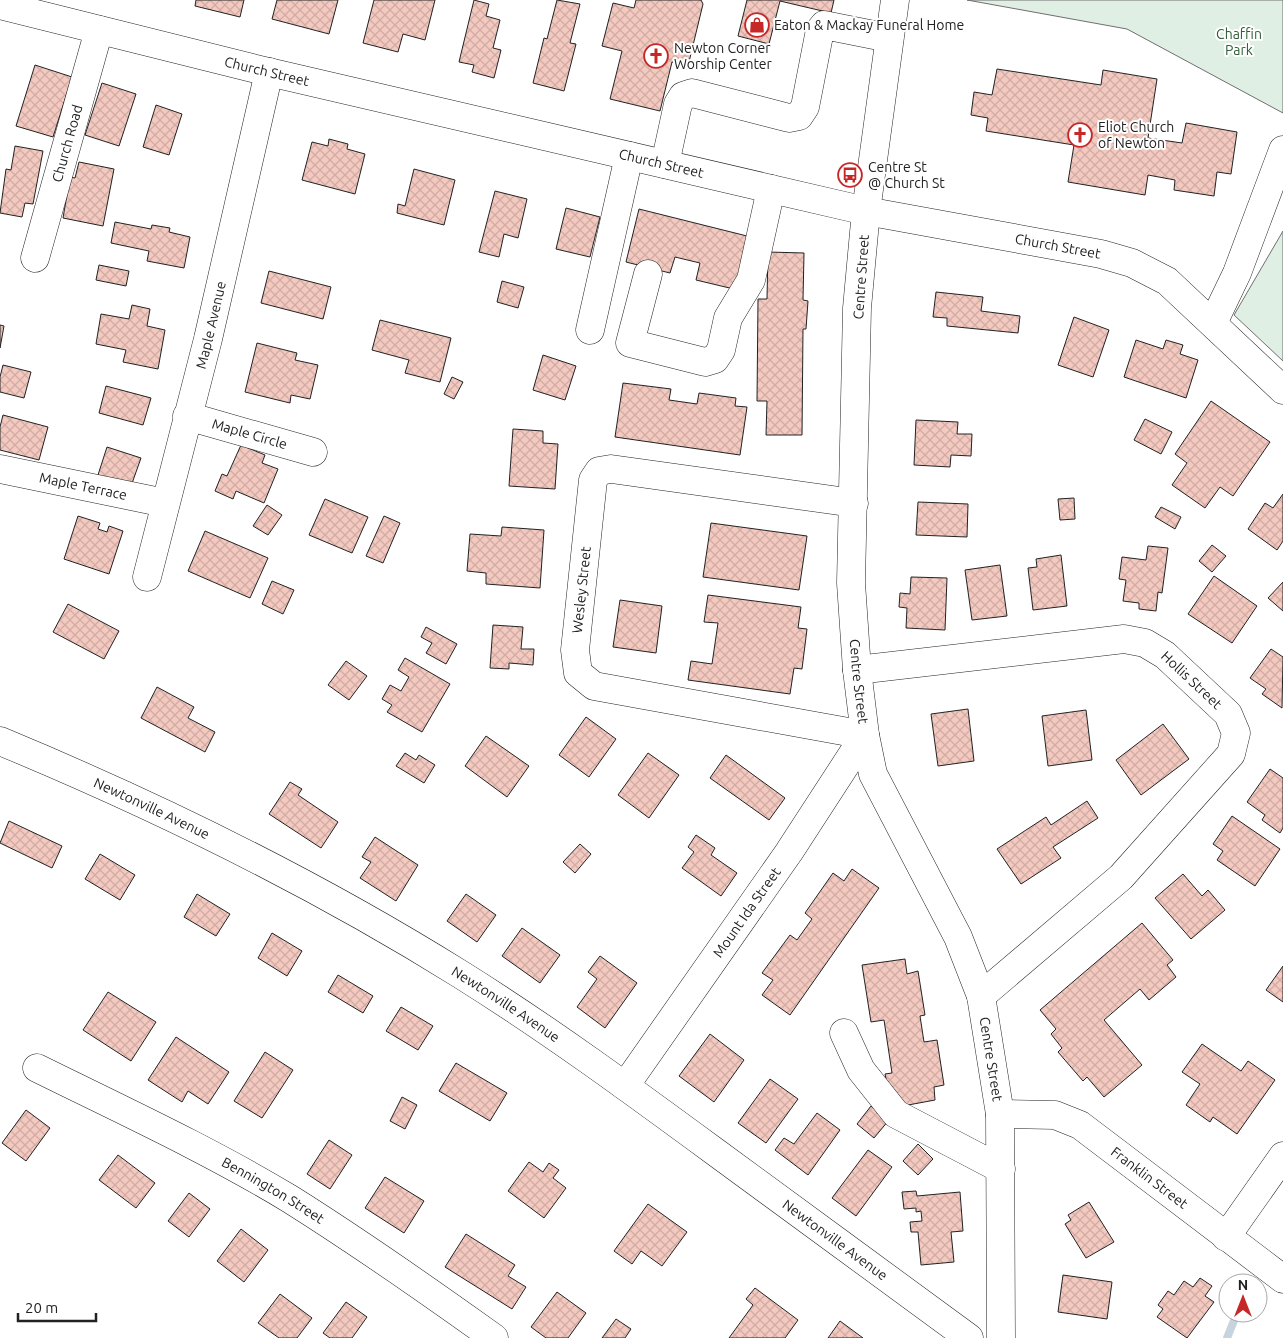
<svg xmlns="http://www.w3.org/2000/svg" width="1283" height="1338" viewBox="0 0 1283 1338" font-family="Ubuntu,sans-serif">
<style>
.green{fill:#e0efe3;stroke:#6f6f6f}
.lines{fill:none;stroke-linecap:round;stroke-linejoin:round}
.stream{stroke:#c7d3dd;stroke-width:8}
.building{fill:url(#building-cross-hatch);stroke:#222}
.minor-casing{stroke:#222;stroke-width:29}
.major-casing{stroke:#222;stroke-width:29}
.minor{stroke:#fff;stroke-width:28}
.major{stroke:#fff;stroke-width:28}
.labels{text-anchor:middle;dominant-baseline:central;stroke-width:4;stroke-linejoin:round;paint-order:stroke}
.poi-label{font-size:14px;fill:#222;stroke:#fff;text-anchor:start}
.park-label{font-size:14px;fill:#2f5e38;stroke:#fff}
.street-label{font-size:14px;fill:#222;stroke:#fff}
</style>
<defs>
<pattern id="building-cross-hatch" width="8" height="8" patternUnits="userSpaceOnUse" patternTransform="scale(1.25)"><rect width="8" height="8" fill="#f3c9c0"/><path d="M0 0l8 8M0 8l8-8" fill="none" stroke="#d0aca5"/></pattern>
</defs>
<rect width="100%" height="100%" fill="#fff"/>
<g class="green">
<polygon points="967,0 1283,0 1283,113 1127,29"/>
<polygon points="1283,231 1283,361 1234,315"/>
</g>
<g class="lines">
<g class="stream">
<polyline points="1249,1283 1250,1282"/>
<polyline points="1227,1338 1237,1313"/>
</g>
</g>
<g class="building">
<polygon points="196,0 244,0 240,17 195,6"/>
<polygon points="277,0 338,0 329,34 272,19"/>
<polygon points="374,0 435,0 425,40 403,34 398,52 363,43"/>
<polygon points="474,0 489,4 486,16 500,20 493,48 501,50 494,78 472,72 474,65 459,62"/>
<polygon points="557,0 580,4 570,43 576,44 564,91 533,83 544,38 547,39"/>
<polygon points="636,0 701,0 703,4 688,66 672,62 660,111 610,99 622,51 602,46 613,3 634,8"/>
<polygon points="747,0 834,0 831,13 780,1 769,44 738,36"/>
<polygon points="35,65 72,77 53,137 16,126"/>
<polygon points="997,69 1101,85 1103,70 1157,79 1148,138 1182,143 1186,123 1237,132 1231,174 1217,172 1214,196 1174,190 1175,180 1148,175 1145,195 1068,182 1074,145 986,131 988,118 971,115 974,92 992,95"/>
<polygon points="102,83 136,94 119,146 85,135"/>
<polygon points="156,105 182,114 169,155 143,147"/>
<polygon points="329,139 348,144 347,149 365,154 355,194 302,180 312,142 328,146"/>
<polygon points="15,146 43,151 33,204 25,203 22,217 0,213 6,169 11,170"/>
<polygon points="79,162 114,169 103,226 63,218 70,177 75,178"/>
<polygon points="414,169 455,180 444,225 397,213 398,204 405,206"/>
<polygon points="495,191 527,199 518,238 504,234 499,257 479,252"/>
<polygon points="566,208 600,217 590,257 556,249"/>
<polygon points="639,209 751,237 738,290 696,280 700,263 675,257 670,273 626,262"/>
<polygon points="115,222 151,229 152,225 170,228 169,232 190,237 184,268 147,261 149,251 111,243"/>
<polygon points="768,252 804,253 803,300 808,301 806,329 803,329 802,435 766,435 767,401 757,401 758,299 767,299"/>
<polygon points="99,265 129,271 126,286 96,280"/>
<polygon points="269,271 331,287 323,319 261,303"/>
<polygon points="502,281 524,287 518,308 497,302"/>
<polygon points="936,292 983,297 981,311 1020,316 1018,333 947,326 947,318 933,317"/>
<polygon points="132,305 150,309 147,326 165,330 158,369 123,362 126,350 96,344 101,314 129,319"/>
<polygon points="1074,317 1109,330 1093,377 1058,365"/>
<polygon points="380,320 451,338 440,382 405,373 409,360 372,350"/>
<polygon points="0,325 4,326 0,348"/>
<polygon points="1136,340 1163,349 1166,340 1183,345 1180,354 1198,360 1186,398 1124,377"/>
<polygon points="257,343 297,353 295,360 318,365 310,399 291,395 290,403 245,392"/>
<polygon points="543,355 576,366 565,400 533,390"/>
<polygon points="3,365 31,372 24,398 0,392 0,377"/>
<polygon points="452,377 463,382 454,399 444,394"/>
<polygon points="623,383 671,389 669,400 697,404 699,393 736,398 735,406 747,407 740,455 615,437"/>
<polygon points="106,386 151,398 143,425 99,413"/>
<polygon points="1211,401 1270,442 1233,496 1220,487 1205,508 1172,485 1187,463 1175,454"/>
<polygon points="3,415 48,427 39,460 0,450 0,427"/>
<polygon points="1145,419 1172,432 1161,454 1134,440"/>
<polygon points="916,420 958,422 957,434 972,434 971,456 951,455 950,467 914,465"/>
<polygon points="513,429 543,431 543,443 558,444 555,489 509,486"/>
<polygon points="241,445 265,455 262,463 278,469 264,503 236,491 233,499 215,491 222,474 227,476"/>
<polygon points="107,447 141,458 130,489 97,478"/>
<polygon points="1283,494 1283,541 1277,550 1248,529 1265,503 1273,508"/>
<polygon points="1074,498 1075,519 1060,520 1058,499"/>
<polygon points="325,499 368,517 352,553 309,535"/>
<polygon points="918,502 968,504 967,537 916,535"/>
<polygon points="267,505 282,515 268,535 253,526"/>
<polygon points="1161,507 1181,517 1175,529 1155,517"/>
<polygon points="78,516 100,523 98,529 107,532 109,526 123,531 109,574 64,559"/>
<polygon points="384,516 400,523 383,563 366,556"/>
<polygon points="711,523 807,536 799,590 703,577"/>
<polygon points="502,527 544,530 540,588 486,584 486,573 467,571 470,534 501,536"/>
<polygon points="205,531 268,558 250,598 188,571"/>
<polygon points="1212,545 1226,556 1212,572 1199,561"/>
<polygon points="1148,546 1168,548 1162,593 1158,592 1156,611 1139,609 1139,603 1123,601 1126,580 1119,579 1122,557 1146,560"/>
<polygon points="1061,555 1067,606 1033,610 1028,568 1037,567 1036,559"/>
<polygon points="1000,565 1007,616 972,620 965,570"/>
<polygon points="1214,576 1257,606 1232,643 1188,614"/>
<polygon points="911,577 947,578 945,630 906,628 907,608 899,607 900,593 910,594"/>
<polygon points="272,581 294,590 283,614 262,604"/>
<polygon points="1283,582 1283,611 1268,598"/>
<polygon points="708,595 801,607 798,628 807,629 802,669 794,668 790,694 688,680 691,661 712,664 718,623 704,622"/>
<polygon points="620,600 662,606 656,653 613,647"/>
<polygon points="68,604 119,631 104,659 53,632"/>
<polygon points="493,625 523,627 521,649 534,649 533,665 509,663 509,669 490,668"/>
<polygon points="426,627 457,644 446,664 426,653 432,643 421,637"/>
<polygon points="1271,649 1283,657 1282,708 1262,694 1266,689 1250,678"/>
<polygon points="405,658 450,684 422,732 387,712 392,705 382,699 390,685 401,691 409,677 398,670"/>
<polygon points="346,661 367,676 349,700 328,685"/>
<polygon points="157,687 194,707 188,718 215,732 205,752 141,718"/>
<polygon points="968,709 974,761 938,766 931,714"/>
<polygon points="1086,710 1092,760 1048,766 1042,716"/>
<polygon points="586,717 616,739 589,777 559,755"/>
<polygon points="1163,724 1189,759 1141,795 1116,760"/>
<polygon points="486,736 529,766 507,797 465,766"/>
<polygon points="405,753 416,760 419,755 435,765 424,783 396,766"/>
<polygon points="648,753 679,775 649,818 618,795"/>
<polygon points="726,755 785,798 769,820 710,778"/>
<polygon points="1270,769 1283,778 1283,828 1280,833 1262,820 1265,815 1247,802"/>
<polygon points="290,782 302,789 298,795 338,822 321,848 269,814"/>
<polygon points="1087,801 1098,818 1053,847 1061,858 1021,884 997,849 1046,817 1051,825"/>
<polygon points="1232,816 1280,849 1255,886 1217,860 1223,851 1213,844"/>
<polygon points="9,821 62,846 52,868 0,843"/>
<polygon points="696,835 715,848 711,855 737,873 721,896 682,868 694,852 688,847"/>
<polygon points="375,837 418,865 396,901 360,878 371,862 362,857"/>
<polygon points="580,844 591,854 575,873 563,862"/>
<polygon points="100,854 135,875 120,900 85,879"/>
<polygon points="852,869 879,888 790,1015 762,995 773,980 762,973 790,935 797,940 812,919 805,913 833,873 844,881"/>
<polygon points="1183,874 1202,896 1208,890 1225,910 1191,939 1155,898"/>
<polygon points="197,894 230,914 216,936 184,917"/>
<polygon points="466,894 496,915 477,942 447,921"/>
<polygon points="1142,923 1173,960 1167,965 1176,977 1149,1000 1140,989 1104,1020 1142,1065 1104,1097 1087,1077 1083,1081 1058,1052 1062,1048 1051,1034 1056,1029 1040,1010"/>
<polygon points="522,928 560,955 540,983 502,956"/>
<polygon points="272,933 302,951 287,976 258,958"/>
<polygon points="600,956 637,983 605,1028 577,1007 597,979 588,972"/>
<polygon points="905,959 907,974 918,971 925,1015 920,1016 924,1042 937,1040 944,1085 934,1087 935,1100 892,1108 885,1074 892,1073 884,1020 871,1022 862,965"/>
<polygon points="1283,966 1283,1002 1266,990"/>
<polygon points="338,975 373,996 363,1013 328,992"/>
<polygon points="108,992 156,1022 131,1061 83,1030"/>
<polygon points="401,1007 433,1026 418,1050 386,1031"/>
<polygon points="710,1034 744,1060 714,1102 679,1076"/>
<polygon points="176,1037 229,1072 208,1104 188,1091 182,1102 148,1080"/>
<polygon points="1202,1044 1241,1071 1248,1061 1275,1080 1237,1134 1213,1117 1210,1122 1186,1105 1200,1084 1182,1072"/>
<polygon points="265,1052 293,1070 262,1118 234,1101"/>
<polygon points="456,1063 507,1093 490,1121 439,1091"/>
<polygon points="770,1079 798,1099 766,1143 738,1123"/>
<polygon points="402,1097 417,1105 405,1129 390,1121"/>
<polygon points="871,1106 889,1120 874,1138 857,1124"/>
<polygon points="26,1110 50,1128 26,1161 2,1143"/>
<polygon points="817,1113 840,1130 808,1175 775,1150 784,1138 794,1144"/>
<polygon points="329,1140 352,1155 330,1189 307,1174"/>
<polygon points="918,1144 933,1159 918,1175 903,1161"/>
<polygon points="868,1150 892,1167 856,1216 832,1198"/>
<polygon points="118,1155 155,1183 136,1208 99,1180"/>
<polygon points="529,1162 543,1172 549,1163 559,1170 553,1178 566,1188 544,1218 508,1191"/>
<polygon points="385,1177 424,1201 404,1233 365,1208"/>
<polygon points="916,1191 917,1196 960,1192 963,1231 951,1232 954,1262 921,1265 918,1232 911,1232 910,1222 922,1221 921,1211 916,1212 916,1208 904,1209 902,1192"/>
<polygon points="189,1193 210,1209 189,1237 168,1221"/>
<polygon points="1089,1202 1114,1242 1086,1258 1065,1224 1071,1220 1068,1215"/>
<polygon points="648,1204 687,1232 662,1266 641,1251 632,1264 614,1251"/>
<polygon points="241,1229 268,1250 244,1282 217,1261"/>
<polygon points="466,1234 515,1265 508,1276 526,1287 512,1309 445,1267"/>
<polygon points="1063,1275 1112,1282 1107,1319 1058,1312"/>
<polygon points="1200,1278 1212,1286 1205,1296 1214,1302 1187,1338 1157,1317 1163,1309 1158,1305 1168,1291 1174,1295 1184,1281 1193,1287"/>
<polygon points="755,1288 798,1320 785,1338 729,1338 753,1305 746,1299"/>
<polygon points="557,1292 586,1313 568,1338 546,1338 531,1327"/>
<polygon points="280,1294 312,1318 297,1338 279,1338 258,1323"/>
<polygon points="346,1302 367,1317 352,1338 330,1338 323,1333"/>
<polygon points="616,1319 631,1329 625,1338 602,1338"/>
<polygon points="840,1321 863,1338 828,1338"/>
</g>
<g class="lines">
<g class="minor-casing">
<g id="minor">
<polyline points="665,164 678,104 683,96 692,93 789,118 799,116 805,107 820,30 824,25 889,38"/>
<path id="s1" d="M866,211L1101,254L1132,263L1167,281L1283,390"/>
<path id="s2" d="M35,258L99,30"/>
<polyline points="648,274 630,343 705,362 715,359 721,350 728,318 751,280 771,189"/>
<polyline points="1213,323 1237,273 1283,150"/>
<polyline points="590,330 629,156"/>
<path id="s3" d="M187,416L313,452"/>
<path id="s4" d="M0,469L165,503"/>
<path id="s5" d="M147,577L208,339L269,72"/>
<path id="s6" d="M857,670L1124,639L1145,643L1165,655L1228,714L1236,733L1231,754L1121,877L981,996"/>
<polyline points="844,1033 861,1070 896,1114 1001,1169"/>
<path id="s7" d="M37,1068C122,1110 209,1150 290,1199C360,1243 427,1290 494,1338"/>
<path id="s8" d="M625,1086L789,852L865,735L594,686L578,673L575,650L593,480L599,471L611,469L854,503"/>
<path id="s9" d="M1000,1114L1055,1115L1080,1125L1283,1279"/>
<polyline points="1226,1237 1283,1156"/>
</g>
</g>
<g class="major-casing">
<g id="major">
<path id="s10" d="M895,0L866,211L857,308L851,583L857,670L865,735L873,774L958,937L981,996L1000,1114L1001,1338"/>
<path id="s11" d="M0,5L256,69L866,211"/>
<path id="s12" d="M0,741C159,807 314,883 460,974C548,1029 631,1090 714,1151C799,1213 884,1276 969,1338"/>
</g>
</g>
<use href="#minor" class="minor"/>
<use href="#major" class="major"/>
</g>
<defs>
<g id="shop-ring" transform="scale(1.25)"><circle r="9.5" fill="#fff" stroke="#c62828" stroke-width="1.5"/><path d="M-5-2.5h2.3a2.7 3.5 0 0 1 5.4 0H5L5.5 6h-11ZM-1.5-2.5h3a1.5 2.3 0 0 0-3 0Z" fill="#c62828"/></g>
<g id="church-ring" transform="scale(1.25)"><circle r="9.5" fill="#fff" stroke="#c62828" stroke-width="1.5"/><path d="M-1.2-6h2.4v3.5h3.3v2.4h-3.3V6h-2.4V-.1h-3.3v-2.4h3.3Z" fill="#c62828"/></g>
<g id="bus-ring" transform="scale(1.25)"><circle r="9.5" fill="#fff" stroke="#c62828" stroke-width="1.5"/><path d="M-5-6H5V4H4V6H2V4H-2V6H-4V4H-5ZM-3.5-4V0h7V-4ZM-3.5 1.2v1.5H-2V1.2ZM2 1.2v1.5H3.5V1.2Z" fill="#c62828"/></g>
</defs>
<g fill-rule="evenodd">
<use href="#shop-ring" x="757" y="25"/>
<use href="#church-ring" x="656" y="56"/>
<use href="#church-ring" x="1080" y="135"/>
<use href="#bus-ring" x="850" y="175"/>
</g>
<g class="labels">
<g class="poi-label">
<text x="774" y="25">Eaton &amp; Mackay Funeral Home</text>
<text x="674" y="48">Newton Corner<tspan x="674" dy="16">Worship Center</tspan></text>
<text x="1098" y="127">Eliot Church<tspan x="1098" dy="16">of Newton</tspan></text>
<text x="868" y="167">Centre St<tspan x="868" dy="16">@ Church St</tspan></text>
</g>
<g class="park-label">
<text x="1239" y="34">Chaffin<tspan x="1239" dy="16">Park</tspan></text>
</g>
<g class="street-label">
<text stroke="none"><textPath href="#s11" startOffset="275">Church Street</textPath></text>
<text stroke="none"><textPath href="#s2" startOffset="119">Church Road</textPath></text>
<text stroke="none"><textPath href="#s11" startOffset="680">Church Street</textPath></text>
<text stroke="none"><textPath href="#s1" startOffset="195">Church Street</textPath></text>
<text transform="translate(861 277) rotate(-86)">Centre Street</text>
<text stroke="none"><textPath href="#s5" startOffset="260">Maple Avenue</textPath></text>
<text stroke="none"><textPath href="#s3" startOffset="65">Maple Circle</textPath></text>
<text stroke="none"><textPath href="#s4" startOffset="85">Maple Terrace</textPath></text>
<text stroke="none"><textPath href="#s8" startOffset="805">Wesley Street</textPath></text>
<text stroke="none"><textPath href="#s10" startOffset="684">Centre Street</textPath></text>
<text stroke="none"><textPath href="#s6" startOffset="350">Hollis Street</textPath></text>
<text stroke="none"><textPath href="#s12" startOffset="166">Newtonville Avenue</textPath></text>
<text stroke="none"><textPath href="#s8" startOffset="212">Mount Ida Street</textPath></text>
<text stroke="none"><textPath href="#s12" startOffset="571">Newtonville Avenue</textPath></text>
<text stroke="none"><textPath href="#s10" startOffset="1089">Centre Street</textPath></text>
<text stroke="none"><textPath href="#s9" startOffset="169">Franklin Street</textPath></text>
<text stroke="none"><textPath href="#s7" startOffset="266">Bennington Street</textPath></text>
<text stroke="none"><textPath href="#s12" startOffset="976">Newtonville Avenue</textPath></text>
</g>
</g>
<g transform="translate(1243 1298)"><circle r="24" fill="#ffffff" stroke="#a7a7a7"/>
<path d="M0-4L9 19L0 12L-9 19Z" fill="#c62828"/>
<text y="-8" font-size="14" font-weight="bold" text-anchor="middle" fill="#222222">N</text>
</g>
<path d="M18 1313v8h78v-8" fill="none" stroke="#222222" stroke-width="2.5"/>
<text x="25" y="1313" font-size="15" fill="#222222" stroke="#ffffff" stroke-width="4" paint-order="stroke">20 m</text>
</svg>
